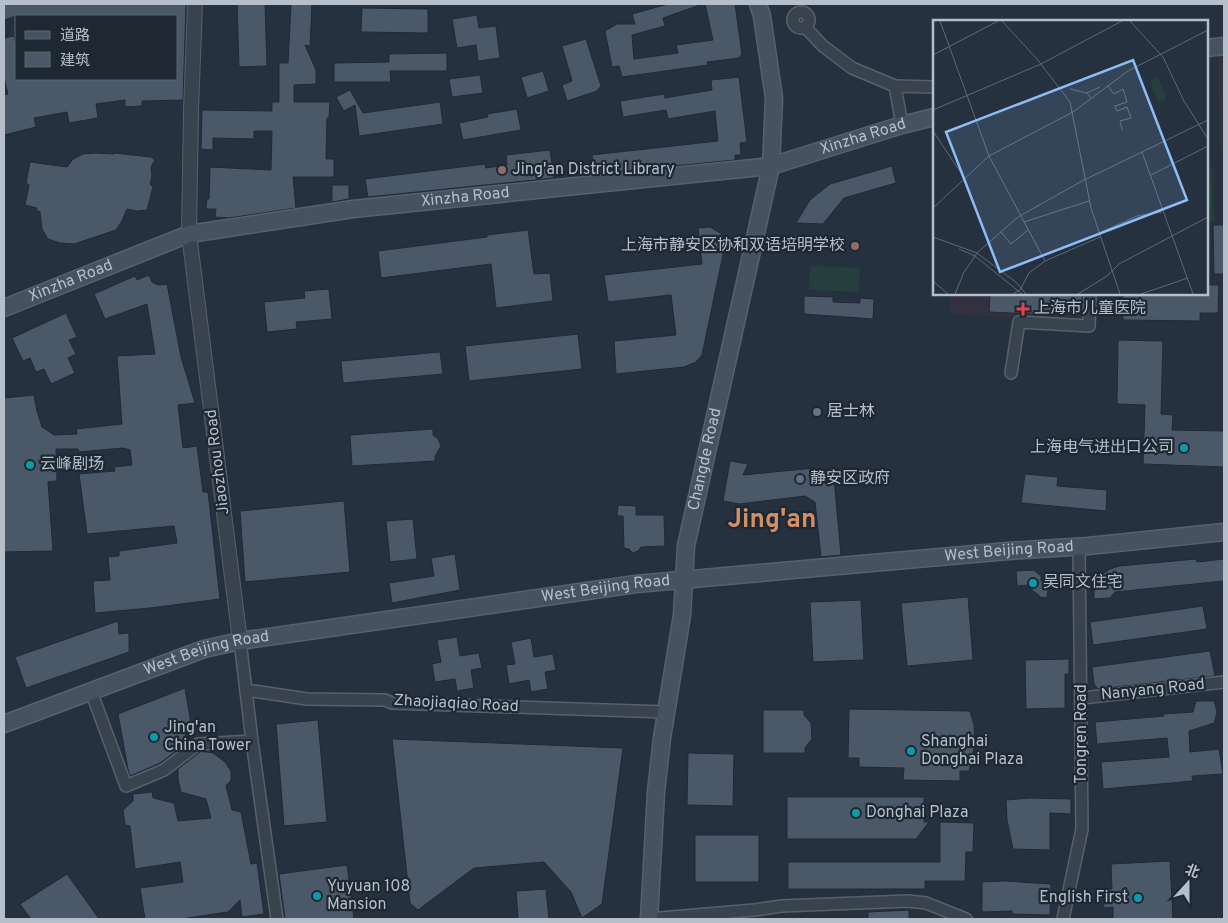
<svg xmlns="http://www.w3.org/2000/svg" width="1228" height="923" viewBox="0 0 1228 923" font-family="Overpass,'Noto Sans SC',sans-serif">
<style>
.medical{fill:#32313f}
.green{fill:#273e3f}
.building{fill:#4b5867;stroke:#202a35}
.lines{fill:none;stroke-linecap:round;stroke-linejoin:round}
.minor-casing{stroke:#57616c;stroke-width:14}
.tertiary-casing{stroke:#57616c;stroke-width:16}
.secondary-casing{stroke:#57616c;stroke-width:19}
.minor{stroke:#39434e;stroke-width:11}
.tertiary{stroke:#39434e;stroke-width:14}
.secondary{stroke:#475261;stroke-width:16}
.education-dot{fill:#8d6e63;stroke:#1e2833;stroke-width:2}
.health-dot{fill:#e0444e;stroke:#1e2833;stroke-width:2}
.worship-dot{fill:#6b7280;stroke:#1e2833;stroke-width:2}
.culture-dot{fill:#0f9aa8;stroke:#1e2833;stroke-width:2}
.service-dot{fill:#5c6f8a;stroke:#1e2833;stroke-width:2}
.labels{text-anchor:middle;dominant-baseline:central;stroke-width:4.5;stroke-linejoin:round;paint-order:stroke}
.street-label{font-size:16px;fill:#b5bec9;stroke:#1e2833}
.poi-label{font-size:16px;fill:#b5bec9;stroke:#1e2833;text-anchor:start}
.town-label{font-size:26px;font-weight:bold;fill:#d38f66;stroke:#1e2833}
.inset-road{fill:none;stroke:#5f6976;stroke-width:1}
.view{fill:#8dbcf6;fill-opacity:0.15;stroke:#8dbcf6;stroke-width:2.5}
.inset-edge{fill:none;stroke:#b5bec9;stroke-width:2.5}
</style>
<rect width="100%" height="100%" fill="#25313e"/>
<g class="medical">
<polygon points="1224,55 1224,154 1220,154 1217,56"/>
<polygon points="950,294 1098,294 1097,323 949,314"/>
</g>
<g class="green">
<polygon points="1207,167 1212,167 1214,221 1207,221"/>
<polygon points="810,266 860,268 859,292 809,290"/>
</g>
<g class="building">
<polygon points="4,4 186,4 183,100 142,101 142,106 125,107 125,100 96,104 98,118 69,123 67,112 34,118 36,127 4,135 4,95 8,94 4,78 4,38 14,36 16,46 16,79 176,79 176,16 16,16 4,20"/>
<polygon points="237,4 265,4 267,66 239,67"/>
<polygon points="291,4 312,4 310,46 305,45 316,70 316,84 294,85 294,102 330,102 329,118 327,118 326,159 334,159 334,177 293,177 296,208 229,218 215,217 216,209 206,209 207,199 209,199 210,167 271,170 272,131 254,131 254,139 213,138 213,150 201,149 202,110 272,111 272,102 279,102 279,63 288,63"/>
<polygon points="668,4 700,4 700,5 663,18 665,26 632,35 634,59 678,53 676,45 713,40 705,4 735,4 742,54 739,58 707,62 708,65 622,77 619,66 612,67 605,31 617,24 635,24 632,14"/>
<polygon points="362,8 428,9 428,33 361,32"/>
<polygon points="477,15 479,28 496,26 500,58 478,61 476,45 457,48 452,19"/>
<polygon points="586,39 601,86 597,91 567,101 562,85 572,81 562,46"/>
<polygon points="447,53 447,71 390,71 391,82 334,82 334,63 389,62 389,54"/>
<polygon points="543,71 549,91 527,98 521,77"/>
<polygon points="480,75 483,93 452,97 449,79"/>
<polygon points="739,77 747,142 740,143 741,155 735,155 735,160 594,174 592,155 718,141 715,111 668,119 666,110 623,117 620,101 664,94 665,98 712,90 711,80"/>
<polygon points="350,90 363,113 440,102 443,124 359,136 355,105 344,111 336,97"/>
<polygon points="517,109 521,130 463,140 459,123 488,117 487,114"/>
<polygon points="550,150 554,178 368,197 365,179 485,164 486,168 507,165 506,155"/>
<polygon points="96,153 114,154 114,153 151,157 155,160 151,167 152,176 150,184 153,187 147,210 137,211 127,209 122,221 116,230 74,244 60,243 48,239 42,229 40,212 36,210 37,208 25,205 29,185 26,183 30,162 67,167 73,159 83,154"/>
<polygon points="892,166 896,183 844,198 823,224 796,223 810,200 830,184"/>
<polygon points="332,185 349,185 349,199 332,202"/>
<polygon points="1213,225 1224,225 1224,274 1214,274"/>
<polygon points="710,227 722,234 725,245 702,355 696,362 684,367 616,374 614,341 676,335 671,295 608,302 604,275 702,264 698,228"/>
<polygon points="528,230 534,274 550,273 553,301 496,308 491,264 381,278 378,251 487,237 487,235"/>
<polygon points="149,275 152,282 158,285 167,284 181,357 195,403 178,405 183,448 197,446 203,492 208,492 220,599 150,608 95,613 93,581 110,580 108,557 119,556 119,551 177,543 174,526 87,534 79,474 115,471 114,467 132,465 130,450 123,448 79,452 78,449 56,449 57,481 48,482 53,551 4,552 4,398 34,395 37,411 42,427 54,435 77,434 76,429 122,424 117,356 155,354 147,304 105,319 94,294 135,276 137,280"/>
<polygon points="1207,285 1219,285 1218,313 1200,313 1200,321 1123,320 1123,294 1207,294"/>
<polygon points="329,289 332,319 296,322 297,329 267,332 264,302 305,298 304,291"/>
<polygon points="990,294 1082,294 1082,305 1054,304 1053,315 989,312"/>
<polygon points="804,296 833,297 833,302 860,303 860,298 874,299 873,319 804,314"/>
<polygon points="66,313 77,337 69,340 76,354 68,358 75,373 51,384 44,369 36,372 30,358 23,361 12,338"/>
<polygon points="578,334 582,369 469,381 465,346"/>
<polygon points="1118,340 1163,341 1161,414 1173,415 1172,430 1224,431 1224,467 1143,464 1145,405 1117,404"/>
<polygon points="440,352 443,374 343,383 341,361"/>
<polygon points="433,429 433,435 438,439 441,446 435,456 435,461 352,466 350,435"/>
<polygon points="730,461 748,464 743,475 814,468 834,478 841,555 821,557 815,502 805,496 739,504 723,501"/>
<polygon points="1025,474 1058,477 1057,486 1107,490 1106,511 1021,503"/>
<polygon points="344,501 350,572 245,582 240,511"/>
<polygon points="618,505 636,506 636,515 664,515 665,546 641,547 638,551 633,553 629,549 624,548 623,516 617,516"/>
<polygon points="413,519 417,559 390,562 386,521"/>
<polygon points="455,554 460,590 392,603 389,583 434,576 431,558"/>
<polygon points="1196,559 1197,562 1224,559 1224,581 1115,592 1110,598 1094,599 1094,584 1097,578 1110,569 1119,566"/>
<polygon points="1034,570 1041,576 1041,581 1049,582 1047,598 1039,597 1039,595 1033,591 1028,585 1017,586 1016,571"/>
<polygon points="968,597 973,660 907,666 901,603"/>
<polygon points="861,600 864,660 813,662 810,602"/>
<polygon points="1203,606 1207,629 1093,645 1090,622"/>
<polygon points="118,621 119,634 129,633 129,652 26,688 15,657"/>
<polygon points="457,637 460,656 479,653 482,668 471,670 474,688 457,691 455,679 435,682 432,664 441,662 437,640"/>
<polygon points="531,638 534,657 553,654 556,670 545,672 548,689 531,692 529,680 509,684 506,665 515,664 511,642"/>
<polygon points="1210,651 1215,676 1098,689 1094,684 1092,667"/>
<polygon points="1069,659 1069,674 1065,674 1065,708 1026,709 1025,660"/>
<polygon points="185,688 192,730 185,732 187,743 160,763 130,776 128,769 118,714"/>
<polygon points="1196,701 1214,701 1217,712 1214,723 1189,731 1190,752 1219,749 1223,774 1192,776 1193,781 1103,789 1101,762 1169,757 1167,738 1097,744 1095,722 1164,716 1163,714 1193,712"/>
<polygon points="849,709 970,711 974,725 975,744 969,771 960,771 960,781 903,780 904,768 859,767 859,758 848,758"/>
<polygon points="763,710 804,710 804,715 811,723 812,739 805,748 805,753 763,753"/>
<polygon points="318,720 327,822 284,826 276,724"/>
<polygon points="392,739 623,748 602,904 582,918 571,892 544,862 474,868 418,910 410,903"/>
<polygon points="201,751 213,753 225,762 231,771 231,780 226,786 232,810 241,812 251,864 257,863 264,914 242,917 240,900 228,912 181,919 145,919 140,888 183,882 180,862 135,869 130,826 125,825 123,810 133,801 133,794 152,792 153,798 174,803 178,821 211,818 206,799 181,792 178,779 178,769"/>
<polygon points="688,753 734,754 733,806 687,805"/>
<polygon points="787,797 924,797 924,822 929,822 916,839 787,839"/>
<polygon points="1030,798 1071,799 1071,814 1050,813 1050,850 1013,849 1007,820 1006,800"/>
<polygon points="940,822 974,823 973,852 966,852 965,881 925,881 925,889 788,889 788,862 940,862"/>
<rect x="695" y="835" width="64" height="47"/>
<polygon points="1170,861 1173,919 1113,919 1113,907 1104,908 1103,889 1112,889 1111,864"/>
<polygon points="347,865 354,919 285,919 279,874"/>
<polygon points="67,874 99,919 31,919 20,904"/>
<polygon points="1005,881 1051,884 1050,915 1012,914 1012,911 982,912 982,882"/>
<polygon points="546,889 549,919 518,919 516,891"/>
<polygon points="909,910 909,919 868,919 868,912"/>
</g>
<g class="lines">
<g class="minor-casing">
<g id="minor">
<circle cx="801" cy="20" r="8"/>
<polyline points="805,27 823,46 852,68 895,86"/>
<polyline points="902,125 895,86 934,87"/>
<polyline points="1011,373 1019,322 1089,326 1090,294"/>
<polyline points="240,641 252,741 277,919"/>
<polyline points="246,690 307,699 385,700 392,703 666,712"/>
<polyline points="91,691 126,786 164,770 198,744 252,741"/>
<polyline points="1082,698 1224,682"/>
<polyline points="649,919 754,910 782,906 908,901 926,903 966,919"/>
<polyline points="1063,919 1082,829 1079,547"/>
</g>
</g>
<g class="tertiary-casing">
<polyline id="tertiary" points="195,4 191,110 189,234 240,641"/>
</g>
<g class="secondary-casing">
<g id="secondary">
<polyline points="1207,48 1224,46"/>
<path id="s1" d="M4,308L189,234L353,209L771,166L902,125L934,117"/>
<path id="s2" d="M4,724L204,649L240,641L636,584L1008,551L1088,546L1224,532"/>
<path id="s3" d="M649,919L656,792L662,738L682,615L686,546L771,166L774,98L762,16L758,4"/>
</g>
</g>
<use href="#minor" class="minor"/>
<use href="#tertiary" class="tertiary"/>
<use href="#secondary" class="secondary"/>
</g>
<g class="education-dot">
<circle cx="502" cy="170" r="5"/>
<circle cx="855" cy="246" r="5"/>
</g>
<path class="health-dot" d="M1020.5 301.5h5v5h5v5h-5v5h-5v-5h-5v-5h5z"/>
<circle class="worship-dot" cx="817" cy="412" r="5"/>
<g class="culture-dot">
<circle cx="1184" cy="448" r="5"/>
<circle cx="30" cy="465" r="5"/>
<circle cx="1033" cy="583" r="5"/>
<circle cx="154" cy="737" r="5"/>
<circle cx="911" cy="751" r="5"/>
<circle cx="856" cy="813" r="5"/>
<circle cx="317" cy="896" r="5"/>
<circle cx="1138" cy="898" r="5"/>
</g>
<circle class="service-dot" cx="800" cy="479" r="5"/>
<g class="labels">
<g class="street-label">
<text stroke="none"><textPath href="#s1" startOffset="882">Xinzha Road</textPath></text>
<text stroke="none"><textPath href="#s1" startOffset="478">Xinzha Road</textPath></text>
<text stroke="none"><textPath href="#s1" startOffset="72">Xinzha Road</textPath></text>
<text stroke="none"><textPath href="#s3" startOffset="464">Changde Road</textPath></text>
<text transform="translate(218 462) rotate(-97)">Jiaozhou Road</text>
<text stroke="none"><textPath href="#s2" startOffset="1025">West Beijing Road</textPath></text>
<text stroke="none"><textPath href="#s2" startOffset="620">West Beijing Road</textPath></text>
<text stroke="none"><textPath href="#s2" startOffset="215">West Beijing Road</textPath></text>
<text transform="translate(1153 690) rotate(-6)">Nanyang Road</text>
<text transform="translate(456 704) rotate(3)">Zhaojiaqiao Road</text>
<text transform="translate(1082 734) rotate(-90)">Tongren Road</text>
</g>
<g class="poi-label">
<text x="512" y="170">Jing'an District Library</text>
<text x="845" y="246" text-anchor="end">上海市静安区协和双语培明学校</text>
<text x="1034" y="309">上海市儿童医院</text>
<text x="827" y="412">居士林</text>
<text x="1174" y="448" text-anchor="end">上海电气进出口公司</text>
<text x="40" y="465">云峰剧场</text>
<text x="810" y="479">静安区政府</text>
<text x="1043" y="583">吴同文住宅</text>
<text x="164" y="728">Jing'an<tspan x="164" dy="18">China Tower</tspan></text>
<text x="921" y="742">Shanghai<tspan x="921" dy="18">Donghai Plaza</tspan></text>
<text x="866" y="813">Donghai Plaza</text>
<text x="327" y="887">Yuyuan 108<tspan x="327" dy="18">Mansion</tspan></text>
<text x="1128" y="898" text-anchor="end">English First</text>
</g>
<g class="town-label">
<text x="772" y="520">Jing'an</text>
</g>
</g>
<g transform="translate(933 20)">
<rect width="275" height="275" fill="#25313e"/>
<path d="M225,57L234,79L225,83L217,61Z" fill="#273e3f"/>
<path class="inset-road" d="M7,1L56,136L112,241M69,1L104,39L137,82L158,188L187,274M197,1L230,37L251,81L275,119M0,35L65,1M175,66L181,74L190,69L194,82L182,86L184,91L194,87L198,98L187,101L189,110M137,69L154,73M158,78L154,73L167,67M0,90L108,44L189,1M0,111L32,159M209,132L260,274M218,155L275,126M0,188L56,136L140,92L195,51L275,10M91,202L156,181M68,212L78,224L95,210M166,213L204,196L229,192M0,217L44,233L84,263L93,274M26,229L42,236L89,274M0,261L15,274M22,274L31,252L45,232L85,197L149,161L275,100M80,274L87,270L96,253L112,241L167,217M145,274L174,256L186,244L275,197M208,274L255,258"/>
<path class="view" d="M200,40L254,180L67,252L13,112Z"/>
<rect width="275" height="275" class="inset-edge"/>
</g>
<rect width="1228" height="923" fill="none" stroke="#b5bec9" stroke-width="10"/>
<rect x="15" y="15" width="162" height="65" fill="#1e2833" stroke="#5a646f"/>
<rect x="25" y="31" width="25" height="8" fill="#475261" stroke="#5a646f"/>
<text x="60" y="40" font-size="15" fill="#b5bec9">道路</text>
<rect x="25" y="52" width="25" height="15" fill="#4b5867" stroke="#5a646f"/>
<text x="60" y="65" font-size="15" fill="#b5bec9">建筑</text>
<g transform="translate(1188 883) rotate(21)" stroke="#1e2833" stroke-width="4" paint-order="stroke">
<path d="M0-4L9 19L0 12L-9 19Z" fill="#b5bec9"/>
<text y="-8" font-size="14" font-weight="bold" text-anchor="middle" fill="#b5bec9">北</text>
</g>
</svg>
